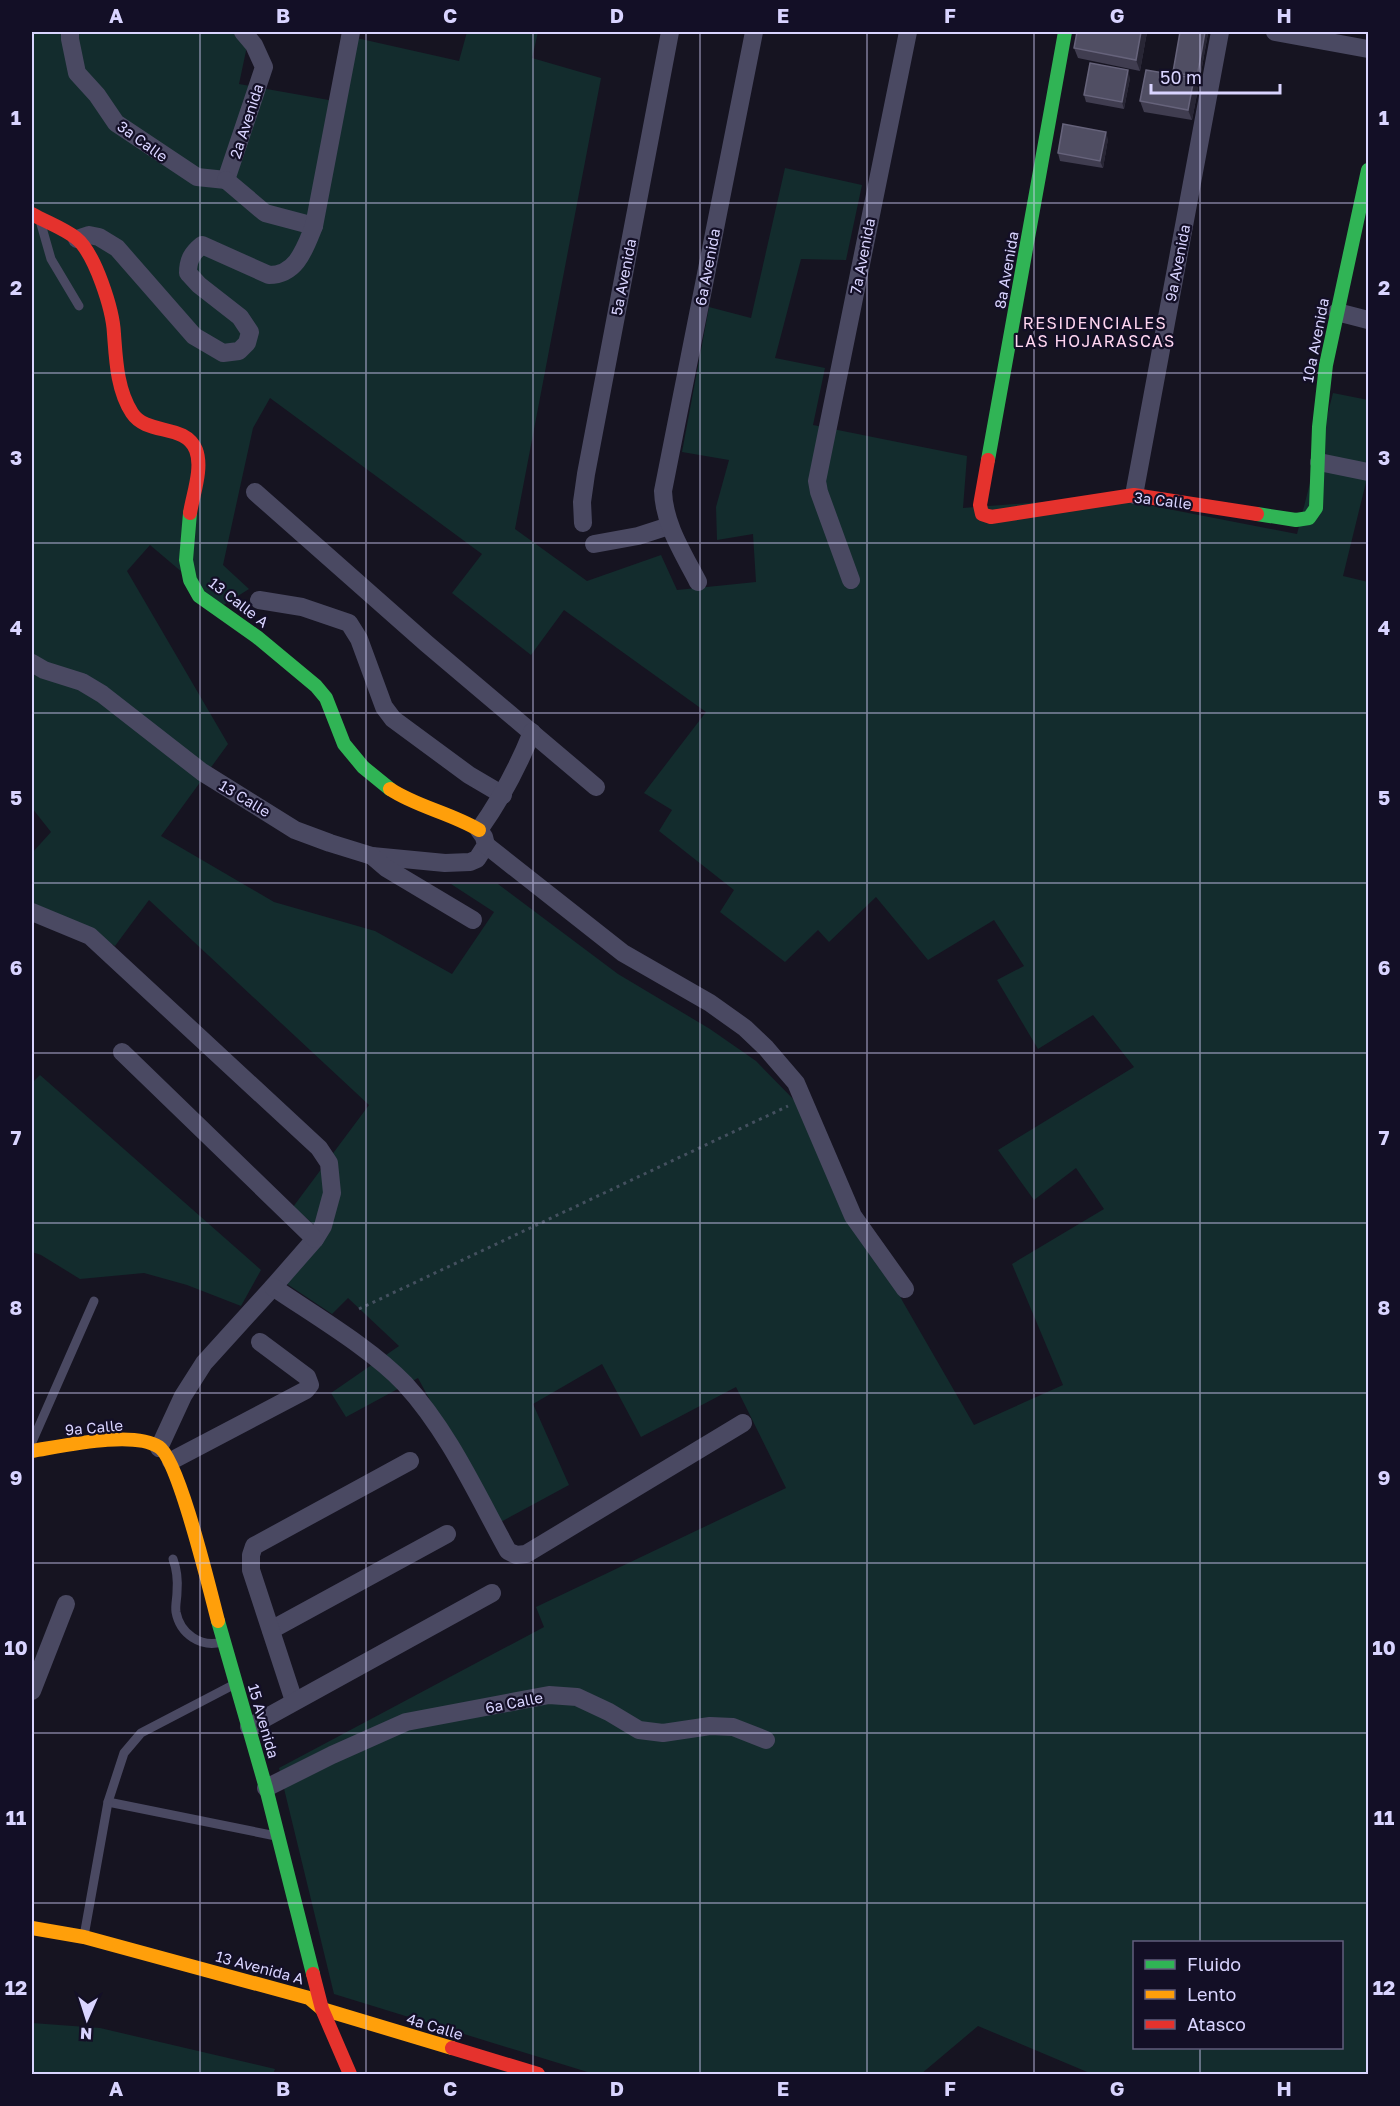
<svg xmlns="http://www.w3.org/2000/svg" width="1400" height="2106" viewBox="0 0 1400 2106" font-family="'Golos Text',sans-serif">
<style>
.green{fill:#132c2d;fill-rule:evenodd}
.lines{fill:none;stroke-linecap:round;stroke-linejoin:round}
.path{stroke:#44505f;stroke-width:3;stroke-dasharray:3 4.5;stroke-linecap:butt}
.lane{stroke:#4a4962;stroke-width:9}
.street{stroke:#4a4962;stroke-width:18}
.fast{stroke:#30b455;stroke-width:14}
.slow{stroke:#ff9f0a;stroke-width:14}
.jam{stroke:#e5322d;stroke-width:14}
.wall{fill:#403d50}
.shaded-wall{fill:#282635}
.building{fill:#504e63;stroke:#66637b;stroke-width:1.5}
.grid{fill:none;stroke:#d9d4ff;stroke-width:1.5;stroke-opacity:0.55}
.labels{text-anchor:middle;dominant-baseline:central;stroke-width:4.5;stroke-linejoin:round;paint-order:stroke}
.street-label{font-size:15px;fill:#d9d4ff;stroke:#130f26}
.neighbourhood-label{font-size:16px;letter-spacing:1.5px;fill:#ffd6f0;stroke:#130f26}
.neatline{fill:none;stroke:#d9d4ff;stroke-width:2}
.grid-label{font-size:20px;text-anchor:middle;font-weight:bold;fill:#d9d4ff}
</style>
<rect width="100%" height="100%" fill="#161421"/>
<g class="green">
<path d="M32,32H250L239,84L340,102L352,37L459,61L467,32H538L532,58L601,78L515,529L587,581L661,555L677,590L756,582L753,534L717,540L716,507L729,460L682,452L709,307L751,318L785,168L862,185L846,260L801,259L775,358L825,368L813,425L967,456L963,508L1106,497L1297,534L1333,393L1368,400V474L1343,576L1368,582V2074H1092L978,2026L921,2074H594L334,1994L279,1768L544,1627L536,1607L786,1488L736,1387L641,1437L602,1364L533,1404L569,1485L497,1524L418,1378L346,1417L331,1393L399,1346L348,1298L332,1314L284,1282L324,1233L293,1207L369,1105L149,900L115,946L67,918L32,904V853L51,832L32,808ZM270,398L482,554L452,593L531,655L564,610L706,712L644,793L672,810L659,831L734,890L720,912L785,962L818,930L829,942L876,897L928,960L994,920L1024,966L997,980L1038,1049L1093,1015L1134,1067L998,1150L1034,1200L1076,1168L1104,1209L1012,1264L1063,1385L974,1425L903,1302L800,1106L756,1061L710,1029L618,974L498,884H451L494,912L452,974L375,931L274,902L161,836L228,744L127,571L150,545L222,606L249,589L223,565L253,428ZM1134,1942H1342V2048H1134Z"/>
<polygon points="40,1075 261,1270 241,1306 187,1285 144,1273 80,1279 41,1255 32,1252 32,1083"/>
<polygon points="32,2023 100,2028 275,2069 273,2074 32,2074"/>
</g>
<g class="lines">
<polyline class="path" points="359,1309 788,1106"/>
<g class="lane">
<polyline points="41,224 51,259 79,306"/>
<polyline points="32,1442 94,1301"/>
<path d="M173,1559C177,1570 178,1581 177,1592C177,1599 175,1605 176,1612C180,1634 201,1648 222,1642"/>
<polyline points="108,1802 276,1836"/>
<polyline points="84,1936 108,1802 124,1753 141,1733 235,1684"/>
</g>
<g class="street">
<polyline points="70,32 70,39 77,73 97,95 116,123 197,177 226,180"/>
<polyline points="1275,32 1368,49"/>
<polyline points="226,180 264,67 254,45 243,32"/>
<polyline points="226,180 265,213 314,226"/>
<path d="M77,239L89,235L99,237L117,248L194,336L223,353L239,351L247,343L250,332L240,317L199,285L188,273C188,260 192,253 202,245L269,275C297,275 305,248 314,226L351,32"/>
<polyline points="1337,312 1368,320"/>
<polyline points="1319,462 1368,472"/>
<polyline points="255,492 427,644 596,787"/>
<polyline points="1134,495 1220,32"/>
<polyline points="583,523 582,502 586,474 670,32"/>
<polyline points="594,544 638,536 669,526"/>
<polyline points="851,580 819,492 817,481 908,32"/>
<path d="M698,582C683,553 664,524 663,491L754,32"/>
<polyline points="259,600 302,607 349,623 359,639 384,707 393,719 469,775 503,795"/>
<path d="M32,663L44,670L82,682L102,694L202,772L295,830L330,843L372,856L445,863L470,862L477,859L486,845L484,837L479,830C501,799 518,767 532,732"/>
<polyline points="486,845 623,953 710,1003 745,1028 766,1048 796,1083 853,1216 905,1289"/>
<polyline points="372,856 386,868 473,920"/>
<polyline points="32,912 90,936 319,1148 329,1163 332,1193 323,1226 315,1239 273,1287 204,1363 183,1396 159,1448"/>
<polyline points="122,1052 315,1239"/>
<path d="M273,1287C314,1315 372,1349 405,1384C449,1432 477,1495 508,1551L516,1555L526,1554L743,1423"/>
<polyline points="171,1461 306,1390 310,1385 307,1377 260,1342"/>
<polyline points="271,1630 447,1534"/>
<polyline points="32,1691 66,1604"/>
<polyline points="294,1701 251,1570 251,1555 254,1546 410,1461"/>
<polyline points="249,1727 492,1593"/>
<polyline points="266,1788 332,1755 406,1722 549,1695 577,1697 609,1712 639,1730 663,1733 710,1726 733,1727 766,1740"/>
</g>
<g class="fast">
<polyline points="988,460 1065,32"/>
<polyline points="190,513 186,560 190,580 199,596 257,637 316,686 326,698 344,744 363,767 390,789"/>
<polyline points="1257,514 1296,520 1309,518 1316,508 1319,427 1326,365 1368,170"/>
<polyline points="218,1621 266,1788 313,1974"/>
</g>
<g class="slow">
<path d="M390,789C417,807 451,813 479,830"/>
<path d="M32,1451C63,1446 133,1430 159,1447C179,1460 210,1591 218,1621"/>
<polyline points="32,1928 84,1937 309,1998 322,2009 452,2048"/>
</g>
<g class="jam">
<path d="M32,214C46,222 63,228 76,238C95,253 113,310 114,334C116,360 117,390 132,413C147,436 185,423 196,450C203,468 193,494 190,513"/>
<polyline points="988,460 980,505 982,514 991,517 1134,495 1257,514"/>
<polyline points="313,1974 322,2009 350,2074"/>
<polyline points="452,2048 538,2074"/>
</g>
</g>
<g class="wall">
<polygon points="1147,32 1140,71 1078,58 1074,48"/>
<polygon points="1180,32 1208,32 1208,33 1199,84 1196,83 1198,89 1192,120 1144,112 1140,101 1174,75 1173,72"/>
<polygon points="1130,78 1124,109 1086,102 1084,95"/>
<polygon points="1108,139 1103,168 1060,161 1058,153"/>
</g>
<g class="shaded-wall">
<polygon points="1141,32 1147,32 1140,71 1136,60"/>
<polygon points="1205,32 1208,32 1208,33 1199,84 1197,77"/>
<polygon points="1128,70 1130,78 1124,109 1122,102"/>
<polygon points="1194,78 1198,89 1192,120 1188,110"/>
<polygon points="1106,132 1108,139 1103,168 1100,161"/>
</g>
<g class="building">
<polygon points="1077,32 1141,32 1136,60 1074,48"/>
<polygon points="1180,32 1205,32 1197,77 1173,72"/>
<polygon points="1090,63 1128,70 1122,102 1084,95"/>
<polygon points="1146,70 1194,78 1188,110 1140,101"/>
<polygon points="1063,124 1106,132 1100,161 1058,153"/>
</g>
<path class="grid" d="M200,32V2074M366,32V2074M533,32V2074M700,32V2074M867,32V2074M1034,32V2074M1200,32V1942M32,203H1368M32,373H1368M32,543H1368M32,713H1368M32,883H1368M32,1053H1368M32,1223H1368M32,1393H1368M32,1563H1368M32,1733H1368M32,1903H1368M1200,2048V2074"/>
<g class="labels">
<g class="street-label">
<text transform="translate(246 121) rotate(-72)">2a Avenida</text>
<text transform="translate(143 141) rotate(36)">3a Calle</text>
<text transform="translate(862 256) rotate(-79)">7a Avenida</text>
<text transform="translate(1177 263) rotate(-79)">9a Avenida</text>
<text transform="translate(707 267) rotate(-79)">6a Avenida</text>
<text transform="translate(1006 270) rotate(-80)">8a Avenida</text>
<text transform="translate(623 277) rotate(-79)">5a Avenida</text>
<text transform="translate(1315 340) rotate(-79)">10a Avenida</text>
<text transform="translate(1163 500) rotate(7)">3a Calle</text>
<text transform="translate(239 602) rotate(38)">13 Calle A</text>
<text transform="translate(245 798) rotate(31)">13 Calle</text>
<text transform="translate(94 1427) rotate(-5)">9a Calle</text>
<text transform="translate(514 1702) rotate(-11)">6a Calle</text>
<text transform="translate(264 1721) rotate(74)">15 Avenida</text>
<text transform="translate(260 1967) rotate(15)">13 Avenida A</text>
<text transform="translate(435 2026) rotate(17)">4a Calle</text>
</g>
<g class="neighbourhood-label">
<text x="1095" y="323">RESIDENCIALES<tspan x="1095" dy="18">LAS HOJARASCAS</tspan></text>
</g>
</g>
<rect width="1400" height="2106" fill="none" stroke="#130f26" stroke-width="66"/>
<rect x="1133" y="1941" width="210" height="108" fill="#130f26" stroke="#625e7d" stroke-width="1.5"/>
<rect x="1145" y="1960" width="30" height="9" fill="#30b455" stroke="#625e7d" stroke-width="1.5"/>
<text x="1187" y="1971" font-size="18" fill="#d9d4ff">Fluido</text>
<rect x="1145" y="1990" width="30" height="9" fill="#ff9f0a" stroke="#625e7d" stroke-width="1.5"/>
<text x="1187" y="2001" font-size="18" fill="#d9d4ff">Lento</text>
<rect x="1145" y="2020" width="30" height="9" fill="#e5322d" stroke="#625e7d" stroke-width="1.5"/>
<text x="1187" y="2031" font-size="18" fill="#d9d4ff">Atasco</text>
<g transform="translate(87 2019) rotate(183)" stroke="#130f26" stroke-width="4.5" paint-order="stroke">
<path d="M0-4.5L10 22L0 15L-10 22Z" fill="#d9d4ff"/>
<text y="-9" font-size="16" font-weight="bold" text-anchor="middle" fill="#d9d4ff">N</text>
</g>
<path d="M1151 84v9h129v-9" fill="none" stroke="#d9d4ff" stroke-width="3"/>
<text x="1160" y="84" font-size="18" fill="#d9d4ff" stroke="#130f26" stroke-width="4.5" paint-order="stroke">50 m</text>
<rect x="33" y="33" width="1334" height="2040" class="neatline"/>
<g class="grid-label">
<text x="116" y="23">A</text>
<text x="283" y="23">B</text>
<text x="450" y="23">C</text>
<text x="617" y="23">D</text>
<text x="783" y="23">E</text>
<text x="950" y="23">F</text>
<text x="1117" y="23">G</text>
<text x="1284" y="23">H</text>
<text x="16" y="125">1</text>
<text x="1384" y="125">1</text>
<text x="16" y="295">2</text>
<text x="1384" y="295">2</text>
<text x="16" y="465">3</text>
<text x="1384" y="465">3</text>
<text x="16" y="635">4</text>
<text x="1384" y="635">4</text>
<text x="16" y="805">5</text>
<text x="1384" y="805">5</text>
<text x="16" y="975">6</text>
<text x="1384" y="975">6</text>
<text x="16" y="1145">7</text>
<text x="1384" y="1145">7</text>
<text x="16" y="1315">8</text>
<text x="1384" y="1315">8</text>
<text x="16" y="1485">9</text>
<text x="1384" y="1485">9</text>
<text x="16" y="1655">10</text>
<text x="1384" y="1655">10</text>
<text x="16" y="1825">11</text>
<text x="1384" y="1825">11</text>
<text x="16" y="1995">12</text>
<text x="1384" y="1995">12</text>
<text x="116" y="2096">A</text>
<text x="283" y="2096">B</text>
<text x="450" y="2096">C</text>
<text x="617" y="2096">D</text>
<text x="783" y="2096">E</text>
<text x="950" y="2096">F</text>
<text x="1117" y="2096">G</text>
<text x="1284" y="2096">H</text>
</g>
</svg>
